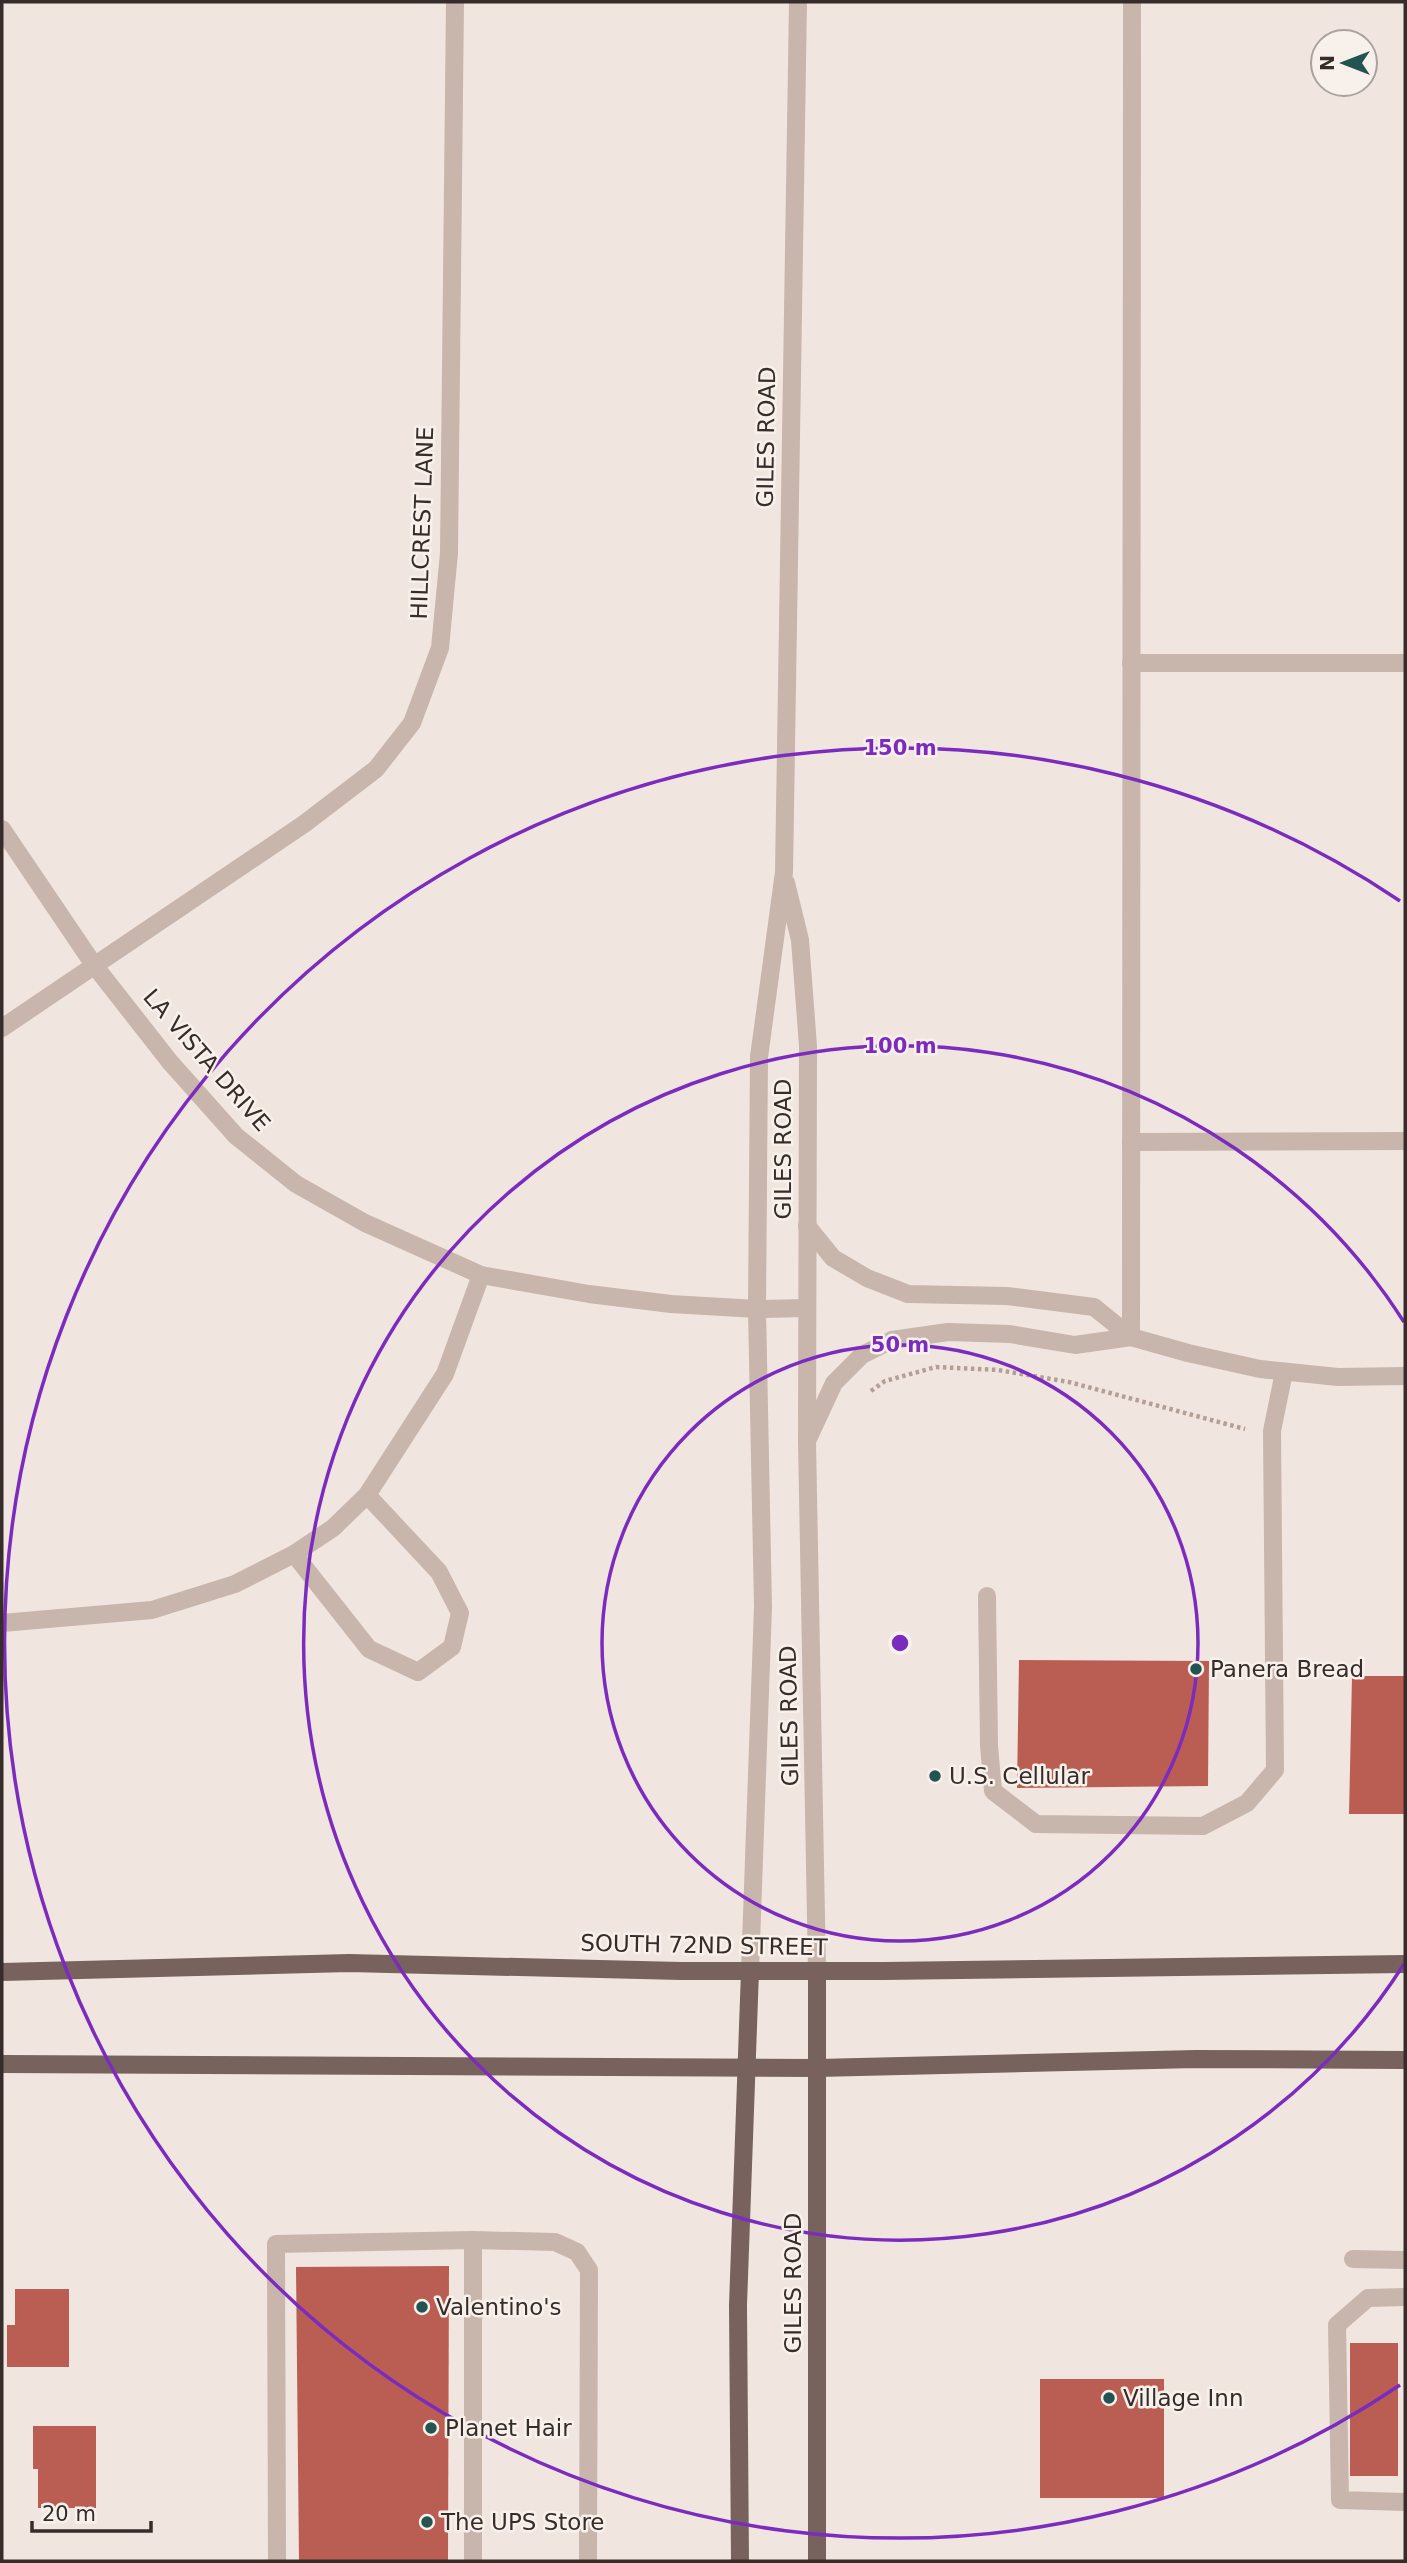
<svg xmlns="http://www.w3.org/2000/svg" width="1407" height="2563" viewBox="0 0 1407 2563" font-family="'DejaVu Sans',sans-serif">
<style>
.building{fill:#ba5e53}
.lines{fill:none;stroke-linecap:round;stroke-linejoin:round}
.path{stroke:#b39f96;stroke-width:4.5;stroke-dasharray:3.5 3.5;stroke-linecap:butt}
.service{stroke:#c8b5ac;stroke-width:18}
.minor{stroke:#c8b5ac;stroke-width:18}
.tertiary{stroke:#c8b5ac;stroke-width:18}
.primary{stroke:#77625d;stroke-width:18}
.ring{fill:none;stroke:#7b2cbf;stroke-width:3.5}
.poi-dot{fill:#235451;stroke:#f8f1eb;stroke-width:2.5}
.labels{text-anchor:middle;dominant-baseline:central;stroke-width:5;stroke-linejoin:round;paint-order:stroke}
.street-label{font-size:23px;fill:#362c2a;stroke:#f8f1eb}
.poi-label{font-size:23px;fill:#362c2a;stroke:#f8f1eb;text-anchor:start}
.centre{fill:#7b2cbf;stroke:#f8f1eb;stroke-width:3.5}
.ring-label{font-size:21px;text-anchor:middle;font-weight:bold;fill:#7b2cbf;stroke:#f8f1eb;stroke-width:5;stroke-linejoin:round;paint-order:stroke}
</style>
<rect width="100%" height="100%" fill="#f0e6df"/>
<g class="building">
<polygon points="1019,1660 1209,1661 1208,1786 1017,1788"/>
<polygon points="1352,1676 1405,1676 1405,1814 1349,1814"/>
<polygon points="449,2266 448,2561 299,2561 296,2267"/>
<polygon points="15,2289 69,2289 69,2367 7,2367 7,2325 15,2325"/>
<rect x="1350" y="2343" width="48" height="133"/>
<rect x="1040" y="2379" width="124" height="119"/>
<polygon points="33,2426 96,2426 96,2508 38,2508 38,2469 33,2469"/>
</g>
<g class="lines">
<polyline class="path" points="871,1391 885,1381 936,1367 998,1370 1069,1382 1245,1429"/>
<g class="service">
<polyline points="1131,663 1405,663"/>
<polyline points="1131,1142 1405,1141"/>
<polyline points="1131,1337 1132,2"/>
<polyline points="987,1596 989,1746 993,1791 1036,1824 1203,1826 1247,1803 1275,1770 1272,1431 1284,1372"/>
<polyline points="473,2240 555,2242 577,2252 589,2270 588,2561"/>
<polyline points="1353,2259 1405,2260"/>
<polyline points="1405,2297 1368,2298 1337,2325 1340,2500 1405,2502"/>
<polyline points="277,2561 276,2244 473,2240 473,2561"/>
</g>
<g class="minor">
<polyline points="2,829 94,965 170,1062 236,1136 296,1184 365,1223 481,1275 589,1294 671,1304 757,1309 807,1308"/>
<polyline points="2,1028 304,824 376,769 412,723 440,648 449,553 455,2"/>
<polyline points="807,1226 833,1258 867,1278 908,1294 1007,1296 1094,1307 1131,1337 1188,1353 1260,1369 1338,1377 1405,1376"/>
<polyline points="807,1441 834,1383 862,1355 892,1340 948,1332 1010,1334 1075,1345 1131,1337"/>
<polyline points="294,1554 369,1649 418,1672 452,1647 460,1613 439,1572 367,1495"/>
<polyline points="2,1623 152,1610 235,1584 294,1554 333,1528 367,1495 445,1374 481,1275"/>
</g>
<g class="tertiary">
<polyline points="786,883 800,940 808,1046 807,1441 817,1971"/>
<polyline points="750,1971 763,1607 757,1309 759,1057 784,872 798,2"/>
</g>
<g class="primary">
<polyline points="817,1971 817,2561"/>
<polyline points="2,1972 349,1963 681,1971 884,1971 1405,1964"/>
<polyline points="2,2064 817,2068 1196,2059 1405,2060"/>
<polyline points="740,2561 738,2305 750,1971"/>
</g>
</g>
<g class="ring">
<circle cx="900" cy="1643" r="298"/>
<path d="M1404 1964A597 597 0 1 1 1404 1322"/>
<path d="M1400 2385A895 895 0 1 1 1400 901"/>
</g>
<g class="poi-dot">
<circle cx="1196" cy="1669" r="7"/>
<circle cx="935" cy="1776" r="7"/>
<circle cx="422" cy="2307" r="7"/>
<circle cx="1109" cy="2398" r="7"/>
<circle cx="431" cy="2428" r="7"/>
<circle cx="427" cy="2522" r="7"/>
</g>
<g class="labels">
<g class="street-label">
<text transform="translate(766 437) rotate(-89)">GILES ROAD</text>
<text transform="translate(422 523) rotate(-88)">HILLCREST LANE</text>
<text transform="translate(207 1060) rotate(49)">LA VISTA DRIVE</text>
<text transform="translate(783 1149) rotate(-90)">GILES ROAD</text>
<text transform="translate(789 1716) rotate(-91)">GILES ROAD</text>
<text transform="translate(704 1945) rotate(1)">SOUTH 72ND STREET</text>
<text transform="translate(793 2283) rotate(-90)">GILES ROAD</text>
</g>
<g class="poi-label">
<text x="1210" y="1669">Panera Bread</text>
<text x="949" y="1776">U.S. Cellular</text>
<text x="436" y="2307">Valentino's</text>
<text x="1123" y="2398">Village Inn</text>
<text x="445" y="2428">Planet Hair</text>
<text x="441" y="2522">The UPS Store</text>
</g>
</g>
<circle cx="900" cy="1643" r="10" class="centre"/>
<g class="ring-label">
<text x="900" y="755">150 m</text>
<text x="900" y="1053">100 m</text>
<text x="900" y="1352">50 m</text>
</g>
<rect width="1407" height="2563" fill="none" stroke="#362c2a" stroke-width="7"/>
<g transform="translate(1344 63) rotate(270)"><circle r="33" fill="#f8f1eb" stroke="#aaa29e" stroke-width="2"/>
<path d="M0-5L12 26L0 18L-12 26Z" fill="#235451"/>
<text y="-10" font-size="19" font-weight="bold" text-anchor="middle" fill="#362c2a">N</text>
</g>
<path d="M32 2521v10h119v-10" fill="none" stroke="#362c2a" stroke-width="3.5"/>
<text x="42" y="2521" font-size="21" fill="#362c2a" stroke="#f8f1eb" stroke-width="5" paint-order="stroke">20 m</text>
</svg>
